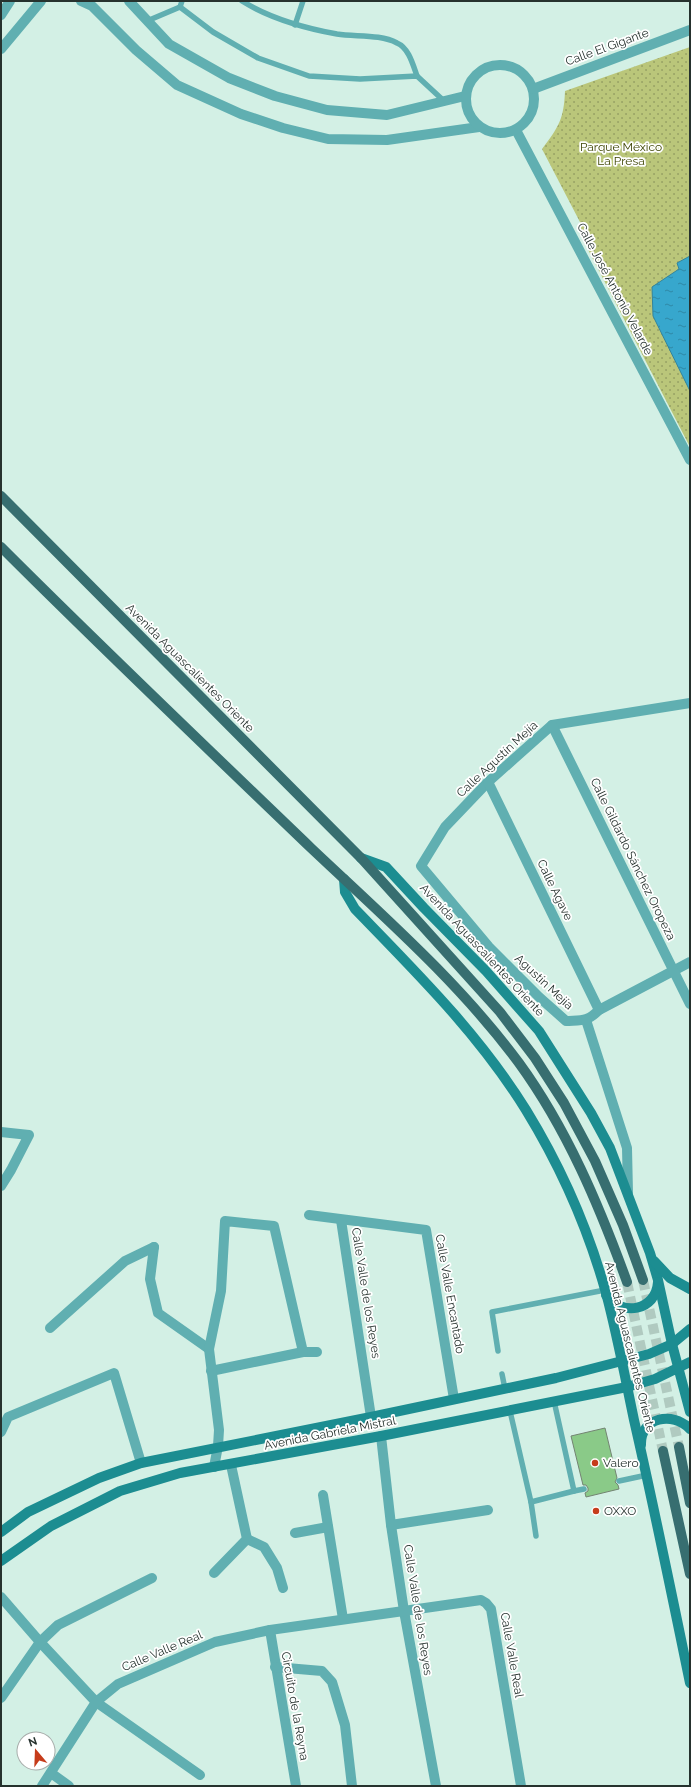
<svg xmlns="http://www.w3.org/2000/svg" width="691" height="1787" viewBox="0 0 691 1787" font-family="Raleway,sans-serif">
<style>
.park{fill:url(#park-dots)}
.water{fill:url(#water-ripples);stroke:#32849d}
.building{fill:#8aca88;stroke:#738472}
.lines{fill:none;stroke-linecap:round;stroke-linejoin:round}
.primary-tunnel{stroke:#b0cac0;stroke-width:10;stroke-dasharray:10 5;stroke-linecap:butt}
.service{stroke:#60afb1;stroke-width:5.5}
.minor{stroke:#60afb1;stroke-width:10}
.tertiary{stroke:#60afb1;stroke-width:10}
.secondary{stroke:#1c8d91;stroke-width:10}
.primary{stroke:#376e70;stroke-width:10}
.poi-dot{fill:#c63c1b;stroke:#fff;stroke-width:1.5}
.labels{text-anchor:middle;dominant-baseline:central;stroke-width:3.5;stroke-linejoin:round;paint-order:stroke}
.street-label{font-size:12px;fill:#26322e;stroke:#fff}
.park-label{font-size:12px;fill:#3c4300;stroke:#fff}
.poi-label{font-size:12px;fill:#26322e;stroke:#fff;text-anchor:start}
</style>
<defs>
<pattern id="park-dots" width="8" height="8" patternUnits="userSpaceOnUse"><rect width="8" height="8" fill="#bac67a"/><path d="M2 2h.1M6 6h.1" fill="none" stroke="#97a164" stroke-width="1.8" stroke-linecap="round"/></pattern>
<pattern id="water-ripples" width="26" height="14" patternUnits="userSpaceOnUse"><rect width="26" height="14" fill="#37a7cd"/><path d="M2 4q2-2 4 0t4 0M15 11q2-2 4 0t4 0" fill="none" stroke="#2e89a7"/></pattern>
</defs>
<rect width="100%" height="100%" fill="#d3f0e5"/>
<path class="park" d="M690,47V447L580,234L581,224L542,149C559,127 564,118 565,91Z"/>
<polygon class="water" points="690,256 690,391 653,316 652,287 679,269 677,263"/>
<polygon class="building" points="605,1428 617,1478 615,1482 618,1485 619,1489 586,1497 585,1493 588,1491 588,1488 586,1485 583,1485 571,1436"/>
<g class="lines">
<g class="primary-tunnel">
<polyline points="643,1280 679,1447"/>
<polyline points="627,1282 663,1451"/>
</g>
<g class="service">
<path d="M242,1C271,19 304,28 337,34C356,37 380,34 397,43C409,48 413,65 417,76"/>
<polyline points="180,7 182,1"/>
<polyline points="147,21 180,7 213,32 258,58 309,76 360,79 417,76 444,101"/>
<polyline points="295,25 303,1"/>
<polyline points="498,1351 492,1312 605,1290"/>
<polyline points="502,1374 505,1389"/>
<polyline points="554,1401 574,1491 584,1489"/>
<polyline points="510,1411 531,1502 536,1536"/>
<polyline points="619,1481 647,1475"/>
<polyline points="531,1502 574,1491"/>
</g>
<g class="minor">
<polyline points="516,130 690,460"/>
<path d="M690,703L552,725L488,782L445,827L421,866L489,947L539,997L566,1021C582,1020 587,1022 599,1010L690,962"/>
<polyline points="552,725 690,1004"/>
<polyline points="488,782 599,1010"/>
<polyline points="586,1020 627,1148 628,1193"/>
<polyline points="1,1132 29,1135 11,1170 1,1186"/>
<polyline points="309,1215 426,1230 454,1399"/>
<polyline points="341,1220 371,1417"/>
<polyline points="154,1247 150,1279 158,1313 209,1349"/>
<polyline points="50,1328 125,1261 154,1247"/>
<polyline points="211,1371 303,1352 317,1352"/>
<polyline points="1,1432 8,1417 114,1373 141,1463"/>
<polyline points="381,1436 391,1525 404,1611 436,1786"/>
<polyline points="214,1467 218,1446 219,1430 209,1349 221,1291 225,1221 274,1226 303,1352"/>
<polyline points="323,1495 343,1619"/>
<polyline points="391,1525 488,1510"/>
<polyline points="295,1533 328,1527"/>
<polyline points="247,1539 264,1547 277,1568 283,1588"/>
<polyline points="214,1573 247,1539 231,1465"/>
<polyline points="1,1597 40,1642 96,1702 200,1775"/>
<polyline points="270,1630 296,1786"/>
<polyline points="275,1667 322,1671 332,1682 345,1725 352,1786"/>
<polyline points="1,1698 40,1642 58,1625 152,1578"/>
<polyline points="51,1773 69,1786"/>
<polyline points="42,1786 96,1702 118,1684 215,1642 270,1630 481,1600 486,1603 491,1609 521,1786"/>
</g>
<g class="tertiary">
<polyline points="81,1 92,6 136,50 177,85 241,114 283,128 328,139 387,140 479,127"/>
<polyline points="129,1 169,44 229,78 275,96 327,110 387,115 465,96"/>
<polyline points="1,15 10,1"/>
<polyline points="1,49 41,1"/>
<circle cx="500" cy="99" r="34"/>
<polyline points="533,89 690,30"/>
</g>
<g class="secondary">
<polyline points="361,858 386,867 424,908 486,971 539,1031 591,1113 610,1148 650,1253 658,1280 672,1344 690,1412"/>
<path d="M344,879L345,892L355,909C417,973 479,1034 526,1110C561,1167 588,1228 606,1293C617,1334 625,1377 634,1420C654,1507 672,1595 690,1683"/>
<polyline points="654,1261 670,1278 690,1289"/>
<path d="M606,1295C622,1317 656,1311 658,1282"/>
<path d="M641,1445C640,1417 673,1411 690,1429"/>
<polyline points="1,1532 28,1512 99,1478 141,1463 371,1417 556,1378 649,1354 672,1344 690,1329"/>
<polyline points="1,1561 51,1526 120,1491 180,1473 381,1436 627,1387 655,1379 690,1362"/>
</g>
<g class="primary">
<polyline points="1,496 361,858 500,1012 535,1058 564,1103 595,1161 623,1225 643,1280"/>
<path d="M1,547C103,649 207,748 311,848C384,917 459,982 519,1063C567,1129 599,1205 627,1282"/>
<polyline points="679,1447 690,1503"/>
<polyline points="663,1451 690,1574"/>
</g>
</g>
<g class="poi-dot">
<circle cx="595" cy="1463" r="4"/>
<circle cx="596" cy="1511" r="4"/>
</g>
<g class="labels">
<g class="street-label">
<text transform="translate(607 47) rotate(-20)">Calle El Gigante</text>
<text transform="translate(615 289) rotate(62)">Calle José Antonio Velarde</text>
<text transform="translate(190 668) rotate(45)">Avenida Aguascalientes Oriente</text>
<text transform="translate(497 759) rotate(-43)">Calle Agustín Mejía</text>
<text transform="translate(633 859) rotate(64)">Calle Gildardo Sánchez Oropeza</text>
<text transform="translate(555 890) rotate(64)">Calle Agave</text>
<text transform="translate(482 950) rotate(47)">Avenida Aguascalientes Oriente</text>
<text transform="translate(544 982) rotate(43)">Agustín Mejía</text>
<text transform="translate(366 1293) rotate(81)">Calle Valle de los Reyes</text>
<text transform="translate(450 1294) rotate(80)">Calle Valle Encantado</text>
<text transform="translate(630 1347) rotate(76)">Avenida Aguascalientes Oriente</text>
<text transform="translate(330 1433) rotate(-11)">Avenida Gabriela Mistral</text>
<text transform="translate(418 1610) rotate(81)">Calle Valle de los Reyes</text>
<text transform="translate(162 1651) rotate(-23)">Calle Valle Real</text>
<text transform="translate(512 1655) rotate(80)">Calle Valle Real</text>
<text transform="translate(295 1706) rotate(80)">Circuito de la Reyna</text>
</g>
<g class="park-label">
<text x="621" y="147">Parque México<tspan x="621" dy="14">La Presa</tspan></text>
</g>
<g class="poi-label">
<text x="603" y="1463">Valero</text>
<text x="604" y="1511">OXXO</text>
</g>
</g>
<rect width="691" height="1787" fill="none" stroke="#26322e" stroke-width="4"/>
<g transform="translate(36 1751) rotate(341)"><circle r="19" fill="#ffffff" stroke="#a8adab"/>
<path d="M0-3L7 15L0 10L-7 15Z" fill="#c63c1b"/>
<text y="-6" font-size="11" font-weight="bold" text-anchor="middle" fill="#26322e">N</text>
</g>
</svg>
